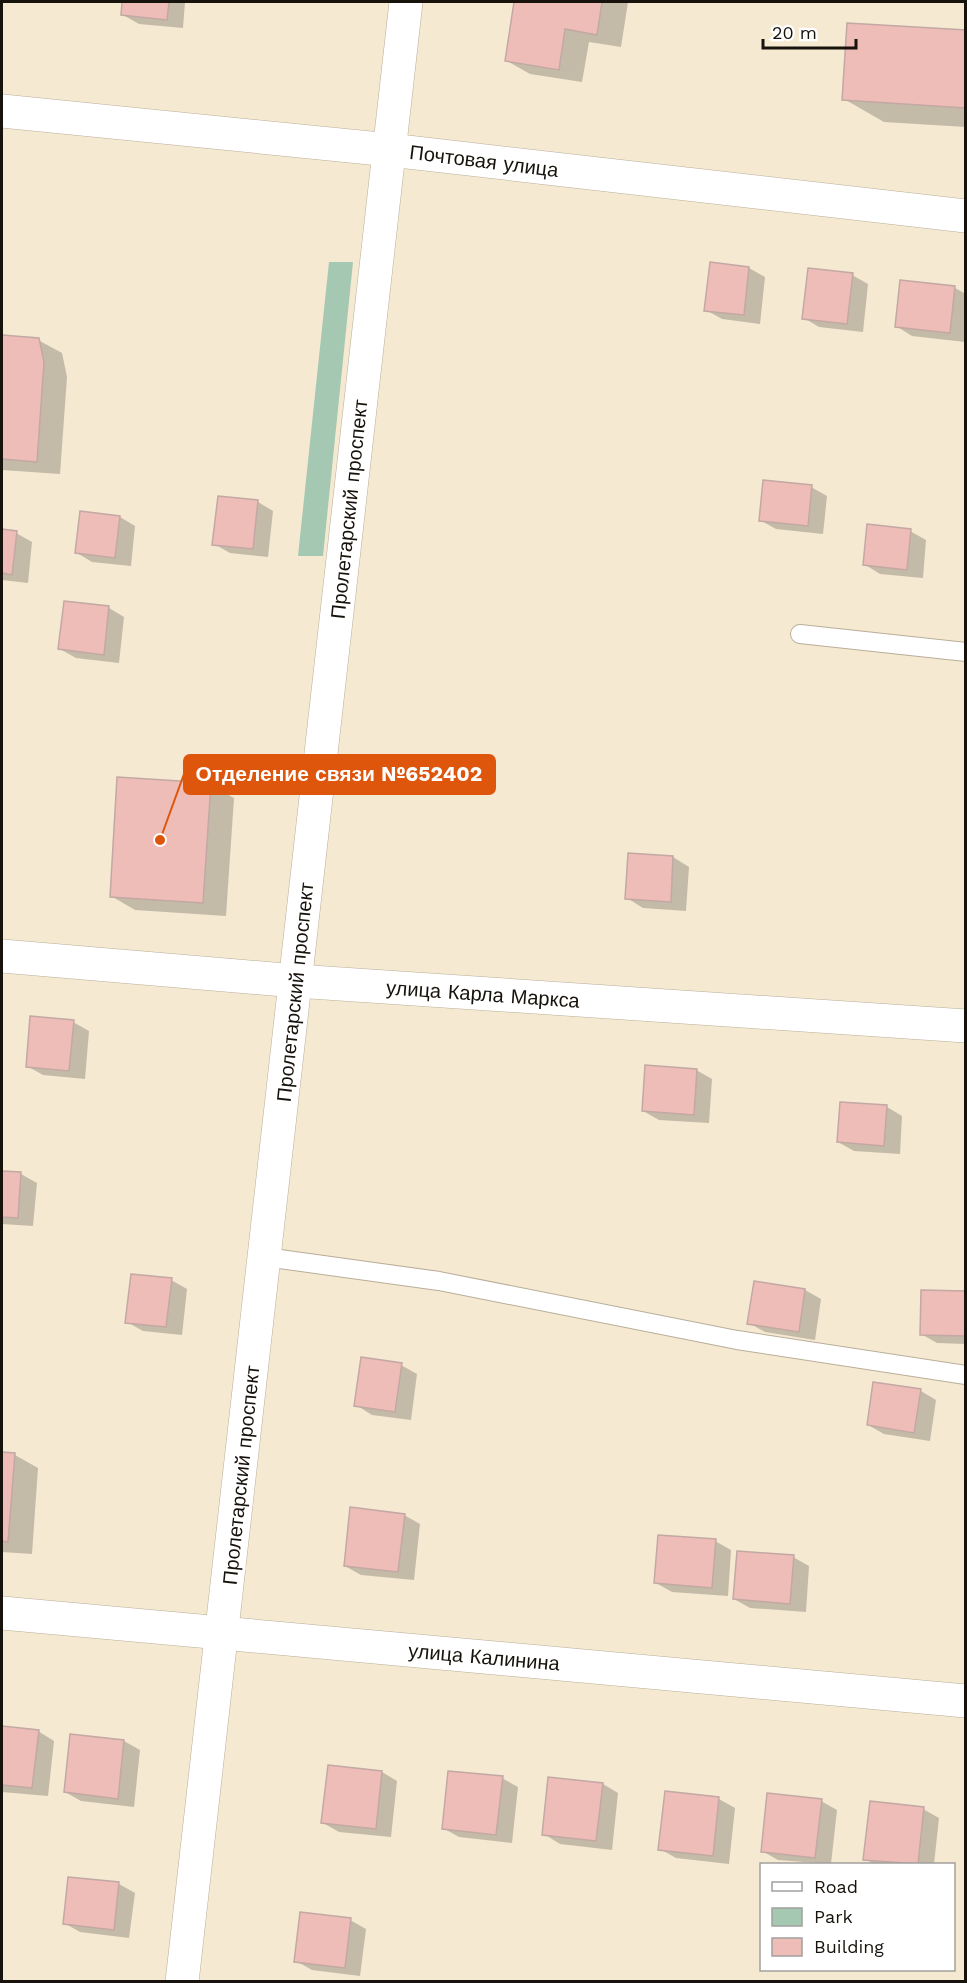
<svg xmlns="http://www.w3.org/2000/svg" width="967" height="1983" viewBox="0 0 967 1983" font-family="'Work Sans',sans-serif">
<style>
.green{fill:#a5c8b2}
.shadow{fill:#0003}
.building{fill:#eebdb7;stroke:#c3a8a4;stroke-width:1.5}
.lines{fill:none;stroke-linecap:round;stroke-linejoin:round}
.lane-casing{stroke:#baae99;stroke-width:20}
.street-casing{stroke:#baae99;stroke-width:34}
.secondary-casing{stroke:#baae99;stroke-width:34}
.lane{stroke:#fff;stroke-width:18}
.street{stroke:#fff;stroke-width:33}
.secondary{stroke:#fff;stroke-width:33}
.labels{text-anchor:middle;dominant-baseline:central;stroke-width:6;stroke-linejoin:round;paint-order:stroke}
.street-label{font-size:20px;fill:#17120b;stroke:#fff}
.leader{fill:none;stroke:#de550c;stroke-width:2}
.callout-dot{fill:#de550c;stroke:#fff;stroke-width:2}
.callout{fill:#de550c;stroke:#de550c;stroke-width:2}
.callout-label{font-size:21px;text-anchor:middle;font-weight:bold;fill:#fff}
</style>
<rect width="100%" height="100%" fill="#f5e9d2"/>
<polygon class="green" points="329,262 353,262 323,556 298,556"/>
<g class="shadow">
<polygon points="124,2 185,2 183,28 139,24 123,15"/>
<polygon points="516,2 628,2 621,47 589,42 582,82 530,74 507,61"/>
<polygon points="966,32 966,127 884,122 844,99"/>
<polygon points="711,264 749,268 765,277 760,324 722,319 706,310"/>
<polygon points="852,275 868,284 863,332 819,327 804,318"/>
<polygon points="955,288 966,294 965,342 912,336 896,326"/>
<polygon points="2,337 38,340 62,353 67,377 60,474 2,470"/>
<polygon points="811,487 827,496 823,534 776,529 760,520"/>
<polygon points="258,502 273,511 268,557 230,553 214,544"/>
<polygon points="120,517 135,526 131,566 92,562 77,553"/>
<polygon points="2,531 16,533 32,542 28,583 2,580"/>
<polygon points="910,531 926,540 923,578 880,574 864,564"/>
<polygon points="109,608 124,617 119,663 76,658 60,649"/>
<polygon points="210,785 234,798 226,916 135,910 111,896"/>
<polygon points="630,854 673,857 689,867 686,911 643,908 627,898"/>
<polygon points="73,1022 89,1031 85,1079 43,1075 27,1066"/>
<polygon points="696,1070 712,1079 709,1123 659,1120 643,1111"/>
<polygon points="887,1107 902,1116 900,1154 854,1151 838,1142"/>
<polygon points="2,1172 21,1174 37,1183 33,1226 2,1224"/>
<polygon points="171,1280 187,1289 182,1335 143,1331 127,1322"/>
<polygon points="755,1283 805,1290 821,1299 815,1340 765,1332 749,1323"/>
<polygon points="966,1293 966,1344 937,1343 921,1334"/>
<polygon points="401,1365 417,1374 411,1420 372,1415 356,1405"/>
<polygon points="921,1391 936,1400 930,1441 884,1434 868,1425"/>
<polygon points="2,1454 15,1455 38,1468 32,1554 2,1552"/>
<polygon points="404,1515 420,1524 414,1580 361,1575 345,1566"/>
<polygon points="715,1541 731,1550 728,1596 672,1592 656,1583"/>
<polygon points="793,1557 809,1566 806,1612 750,1608 734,1599"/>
<polygon points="2,1727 38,1731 54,1741 48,1796 2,1792"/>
<polygon points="124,1741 140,1750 134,1807 81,1801 65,1792"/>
<polygon points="382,1772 397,1781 391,1837 339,1832 323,1823"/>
<polygon points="502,1778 518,1787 512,1843 459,1837 443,1828"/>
<polygon points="603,1784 618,1793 612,1850 560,1844 544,1834"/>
<polygon points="666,1793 719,1799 735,1808 729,1864 676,1858 660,1849"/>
<polygon points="821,1801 837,1810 831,1864 778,1860 762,1851"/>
<polygon points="923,1809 939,1818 934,1864 874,1864 865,1859"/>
<polygon points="70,1878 119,1884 135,1893 129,1938 80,1932 64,1923"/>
<polygon points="350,1920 366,1929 360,1976 312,1970 296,1961"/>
</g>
<g class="building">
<polygon points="122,2 169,2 167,20 121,15"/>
<polygon points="514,2 602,2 597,35 565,29 559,70 505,61"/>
<polygon points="847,23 966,30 966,108 842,100"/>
<polygon points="710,262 749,267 744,315 704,311"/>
<polygon points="808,268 853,273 847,324 802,319"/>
<polygon points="900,280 955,286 950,333 895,327"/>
<polygon points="2,335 39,338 44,362 37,462 2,459"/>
<polygon points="763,480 812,485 808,526 759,521"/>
<polygon points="218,496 258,500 253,549 212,545"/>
<polygon points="80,511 120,516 115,558 75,553"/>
<polygon points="867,524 911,529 907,570 863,565"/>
<polygon points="2,529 17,531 12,575 2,573"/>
<polygon points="64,601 109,606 104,655 58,649"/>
<polygon points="117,777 211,783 203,903 110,897"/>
<polygon points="628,853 673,856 671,902 625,899"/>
<polygon points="30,1016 74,1020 69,1071 26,1067"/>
<polygon points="645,1065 697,1069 694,1115 642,1111"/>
<polygon points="840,1102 887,1105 884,1146 837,1142"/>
<polygon points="2,1171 21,1172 18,1218 2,1217"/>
<polygon points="131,1274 172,1278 166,1327 125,1323"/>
<polygon points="754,1281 805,1289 799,1332 747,1324"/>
<polygon points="921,1290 966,1291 966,1336 920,1335"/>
<polygon points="361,1357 402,1363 395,1412 354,1406"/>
<polygon points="873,1382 921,1389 914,1433 867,1425"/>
<polygon points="2,1452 15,1453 8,1542 2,1541"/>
<polygon points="350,1507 405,1514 398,1572 344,1566"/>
<polygon points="658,1535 716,1539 712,1588 654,1583"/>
<polygon points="737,1551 794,1555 790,1604 733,1599"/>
<polygon points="2,1726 39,1730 32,1788 2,1785"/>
<polygon points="70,1734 124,1740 118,1799 64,1792"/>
<polygon points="328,1765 382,1771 376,1829 321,1823"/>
<polygon points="448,1771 503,1776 496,1835 442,1829"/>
<polygon points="548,1777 603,1783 596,1841 542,1835"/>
<polygon points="665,1791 719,1797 713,1856 658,1850"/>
<polygon points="767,1793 822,1799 815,1858 761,1852"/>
<polygon points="870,1801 924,1807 918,1864 863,1860"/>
<polygon points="68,1877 119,1882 114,1930 63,1924"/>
<polygon points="300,1912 351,1918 345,1968 294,1962"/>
</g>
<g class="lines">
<g class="lane-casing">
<g id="lane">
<polyline points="800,634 966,652"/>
<polyline points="265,1257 439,1281 737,1340 966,1375"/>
</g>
</g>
<g class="street-casing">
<g id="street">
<polyline points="2,111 390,150 966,216"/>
<polyline points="2,956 296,981 966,1026"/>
</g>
</g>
<g class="secondary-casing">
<g id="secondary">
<polyline points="2,1613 966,1701"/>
<polyline points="182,1982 406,2"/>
</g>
</g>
<use href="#lane" class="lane"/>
<use href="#street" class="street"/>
<use href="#secondary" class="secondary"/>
</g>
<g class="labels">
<g class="street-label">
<text transform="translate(484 161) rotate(7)">Почтовая улица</text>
<text transform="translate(349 509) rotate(-84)">Пролетарский проспект</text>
<text transform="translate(295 992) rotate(-84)">Пролетарский проспект</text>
<text transform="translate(483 994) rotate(4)">улица Карла Маркса</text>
<text transform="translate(241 1475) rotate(-84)">Пролетарский проспект</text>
<text transform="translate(484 1657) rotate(5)">улица Калинина</text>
</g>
</g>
<path class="leader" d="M160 840L184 774"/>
<circle class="callout-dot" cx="160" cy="840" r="6"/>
<rect class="callout" x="184" y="755" width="311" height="39" rx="6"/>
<g class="callout-label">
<text x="339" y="781">Отделение связи №652402</text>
</g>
<rect width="967" height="1983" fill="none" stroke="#17120b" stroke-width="6"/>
<rect x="760" y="1863" width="195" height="108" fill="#ffffff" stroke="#a2a09d" stroke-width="1.5"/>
<rect x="772" y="1882" width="30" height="9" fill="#ffffff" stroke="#a2a09d" stroke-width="1.5"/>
<text x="814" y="1893" font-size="18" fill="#17120b">Road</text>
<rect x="772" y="1908" width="30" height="18" fill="#a5c8b2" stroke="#a2a09d" stroke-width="1.5"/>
<text x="814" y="1923" font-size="18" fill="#17120b">Park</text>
<rect x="772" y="1938" width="30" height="18" fill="#eebdb7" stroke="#a2a09d" stroke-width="1.5"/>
<text x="814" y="1953" font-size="18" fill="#17120b">Building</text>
<path d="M763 39v9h93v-9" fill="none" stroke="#17120b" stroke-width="3"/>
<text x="772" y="39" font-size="18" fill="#17120b" stroke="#ffffff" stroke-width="4.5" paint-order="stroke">20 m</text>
</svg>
